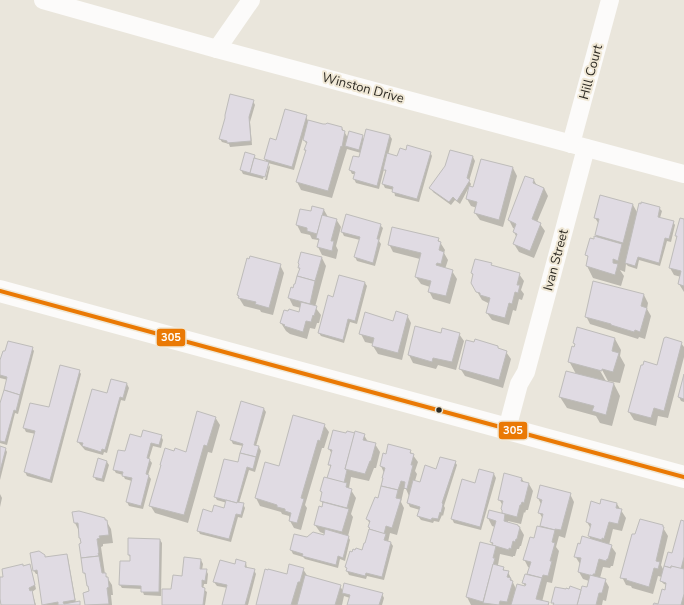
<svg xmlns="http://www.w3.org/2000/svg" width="684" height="605" viewBox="0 0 684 605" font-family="'Nunito Sans',sans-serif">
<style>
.shadow{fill:#0003}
.building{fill:#e0dbe3;stroke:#bebcba}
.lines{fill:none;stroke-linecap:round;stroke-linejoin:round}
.street{stroke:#fcfbfa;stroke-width:18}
.secondary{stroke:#fcfbfa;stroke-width:22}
.bus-1-casing{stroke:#f0e8d6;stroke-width:7}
.bus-1{stroke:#ea7904;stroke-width:4}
.bus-dot{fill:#2e2b24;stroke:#f0e8d6;stroke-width:1.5}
.labels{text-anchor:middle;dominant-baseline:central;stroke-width:4;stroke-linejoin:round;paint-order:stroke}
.street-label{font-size:13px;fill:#2e2b24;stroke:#f0e8d6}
.line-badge{stroke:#f0e8d6;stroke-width:1.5}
.badge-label{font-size:11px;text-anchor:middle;font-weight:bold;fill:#fff}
</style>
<rect width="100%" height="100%" fill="#eae6dc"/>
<g class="shadow">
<polygon points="253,101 255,105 250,122 252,145 230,147 229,144 222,142 220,139"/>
<polygon points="306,116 308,121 342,128 348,138 362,136 364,140 367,130 390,136 392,139 388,155 398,158 407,151 430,152 432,156 419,202 395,196 394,190 385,188 383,184 386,173 384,169 379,189 356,183 354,179 355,174 352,174 350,170 359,159 361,153 347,149 332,198 301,190 297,182 306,152 305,150 307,145 303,138 294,170 268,163 269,165 267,165 263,179 243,174 241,170 254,156 257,160 267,163 265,159 277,141"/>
<polygon points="451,151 473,157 475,161 469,181 471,184 470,187 474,188 513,168 517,176 503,227 480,220 475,213 477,208 471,206 467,199 469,187 460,204 455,200 451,205 433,192 431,188 446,167"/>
<polygon points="269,165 270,167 267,180 265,180"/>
<polygon points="526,177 534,180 537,186 544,188 548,196 537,222 540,224 545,231 534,258 519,252 514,244 517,238 514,232 516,229 513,228 509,220"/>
<polygon points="633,205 638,214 659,208 662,211 660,218 673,222 675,225 671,242 667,241 660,266 639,260 637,269 628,266 626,264 625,272 620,270 624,276 621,286 593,278 587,266 589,259 587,255 594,240 597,238 596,235 599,224 595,218"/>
<polygon points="313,207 324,210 328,217 336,219 341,227 336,246 338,250 336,259 322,255 318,247 319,242 318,240 312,239 310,235 301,233 297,225 301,210 311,212"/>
<polygon points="684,220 684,292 679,284 681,277 674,275 670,268 678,239 676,235"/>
<polygon points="380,225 383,228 379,241 381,244 375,266 357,261 355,257 360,240 344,236 342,232"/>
<polygon points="438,239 445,250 444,253 448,260 445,269 452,271 457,279 450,304 433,299 429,291 430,287 421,284 416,277 420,259 393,252 389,244"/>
<polygon points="302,253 322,258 326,266 315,307 321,315 319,323 317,323 315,329 310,328 307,339 290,334 286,331 281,323 300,313 301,308 293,306 289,298 292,288 293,289 296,285 300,269 299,267"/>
<polygon points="491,264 492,267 519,274 524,281 521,290 524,294 522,300 519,299 516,311 513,310 509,325 492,320 487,313 490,304 482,300 472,283 473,276 472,273"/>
<polygon points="280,265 284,273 273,315 261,312 260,310 244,306 239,298"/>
<polygon points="365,283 367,286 357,324 350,322 344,343 321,336 319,333 334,298"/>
<polygon points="644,295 648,303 647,309 651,316 645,339 639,337 638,339 590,324 586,316"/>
<polygon points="407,315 411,323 402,360 378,354 373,346 374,344 365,342 361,334"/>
<polygon points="416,327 442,334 459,334 464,341 456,370 438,365 436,369 413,363 409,355"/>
<polygon points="615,339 621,350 620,356 625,365 620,383 608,381 600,366 598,367 607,383 614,384 620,396 612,426 600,423 596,416 567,408 560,397 576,374 569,361 574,348 575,345 574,343"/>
<polygon points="681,343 684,347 684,357 668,418 658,416 656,426 634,420 629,412 658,366"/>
<polygon points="497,347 499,350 506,352 511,359 503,388 465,376 460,368"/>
<polygon points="32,348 34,351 18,414 15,413 7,445 0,443 0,404 8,380 0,378 0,364"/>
<polygon points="79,371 81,374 52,483 27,476 25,472 36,434 26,432 24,428 49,409"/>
<polygon points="684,378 684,402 681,401 679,397"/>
<polygon points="127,384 129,388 125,401 121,400 107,453 104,452 103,455 85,450 78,442 108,394"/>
<polygon points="264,409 266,412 256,446 259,447 261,451 255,472 249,470 239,503 243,504 245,508 242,518 238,517 231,542 200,534 198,530 213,513 225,509 227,503 217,500 215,497 238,464 243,446 233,444 231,440"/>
<polygon points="215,417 220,425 212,453 208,452 188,523 155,513 150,505 187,453"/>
<polygon points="324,425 329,432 324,448 322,448 305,505 307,508 301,530 294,528 290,521 289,516 282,514 281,512 260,506 256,498 266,463 279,467"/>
<polygon points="347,435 364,435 368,442 375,444 380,452 376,468 374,468 369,481 351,477 349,488 351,490 356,498 351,514 353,517 348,536 350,540 345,561 340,559 338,568 305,559 303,557 293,554 291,550 308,538 325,537 325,534 320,532 315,525 324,505 321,501 323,495 321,491 328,480 331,468 329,464 332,454 329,449"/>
<polygon points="161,436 163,440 161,448 153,446 149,459 152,463 148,475 151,479 143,509 129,506 127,502 132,481 125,479 123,475 116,473 114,470 126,452 142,438"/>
<polygon points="0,447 5,448 7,452 0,480"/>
<polygon points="410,451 418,462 415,471 417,474 415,481 421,483 437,470 455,462 457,465 444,506 445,508 443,516 442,515 439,522 434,521 433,523 421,520 418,516 420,510 410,507 408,503 409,496 406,489 404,489 401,502 404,508 397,535 390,533 388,542 391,543 393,546 384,580 367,576 366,579 349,575 347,571 348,569 366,544 370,529 370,524 367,519 379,499 384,473 381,466"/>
<polygon points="107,462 109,465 104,482 96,480 94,476"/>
<polygon points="494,474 496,478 481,530 454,523 452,519 476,484"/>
<polygon points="522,479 524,482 529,484 533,491 528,510 526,510 525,513 524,512 521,524 508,521 508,523 520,528 524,535 521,546 520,546 519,549 517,549 515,556 513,556 513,557 500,554 498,565 503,568 505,571 508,572 516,589 526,587 523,583 528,575 530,568 528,567 524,559 541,528 543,519 539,512 541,504 538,498 570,494 574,502 565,538 559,536 556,547 559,551 552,583 547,582 542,602 548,603 549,605 471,605 467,597 481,543 493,547 491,542 495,527 492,526 488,518 490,511 502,514 503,506 499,499"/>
<polygon points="0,494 2,498 0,507"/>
<polygon points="602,500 617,504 626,518 622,531 613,529 609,545 611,546 616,553 613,566 611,566 610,568 603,567 600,578 605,580 609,587 606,601 603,600 602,605 554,605 552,602 588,588 589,581 583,579 579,572 580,564 575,556 580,545 591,540 589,536 591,529 587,522 600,505"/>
<polygon points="74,513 105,519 111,529 113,543 103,544 103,546 101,547 105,574 112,585 113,595 111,595 112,605 86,605 85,594 90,592 87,577 84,573 80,545 82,544 82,541 79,531 75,523"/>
<polygon points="684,522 684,605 659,605 667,585 664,584 661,581 662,577 658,576 653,594 632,588 631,586 626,585 622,577 662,526 668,536 661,565 664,571 673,555"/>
<polygon points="160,540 162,543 161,596 144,595 142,589 122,588 120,585 131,559 129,555"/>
<polygon points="66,555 68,558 76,603 79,603 80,605 43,605 38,574 36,574 34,571 45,558"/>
<polygon points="201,560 203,564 202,570 206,570 208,574 207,584 204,584 203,589 207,592 205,605 163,605 172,590 183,577"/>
<polygon points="246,563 247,568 254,570 256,574 248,605 223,605 228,588 217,586 214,582"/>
<polygon points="29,565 31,569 36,589 32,592 36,605 2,605 0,600 0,578 4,577 23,567"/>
<polygon points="303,569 308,577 340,586 343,591 382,594 384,598 382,605 348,605 350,598 344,596 342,605 257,605 287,575"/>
</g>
<g class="building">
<polygon points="230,94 254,100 249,117 251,141 227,143 227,141 219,139 225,118 225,115"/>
<polygon points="285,109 307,115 292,167 264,159 270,138 276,140"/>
<polygon points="308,120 323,124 326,124 327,123 342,127 342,130 345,131 342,147 341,146 328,191 296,182 306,150 304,150 307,142 303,140"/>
<polygon points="366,129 390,135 377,186 353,179 355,172 349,170 353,156 359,157"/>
<polygon points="349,131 363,135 359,150 345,146"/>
<polygon points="407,145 431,152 417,199 392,192 393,187 382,184 386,170 383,170 387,153 397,156 400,148 406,150"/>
<polygon points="450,150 473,156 467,178 470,180 457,201 453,197 449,202 429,188 445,166"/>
<polygon points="245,152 255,155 250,173 240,170"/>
<polygon points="254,158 269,162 265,177 250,173"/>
<polygon points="481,159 513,167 499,220 474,213 477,202 466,199 469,186 473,187"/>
<polygon points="525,176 534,179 533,183 544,188 532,219 541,223 530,251 513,244 517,234 513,232 516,224 508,220"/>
<polygon points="600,195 633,204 623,243 595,235 599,219 594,218"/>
<polygon points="641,202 660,207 658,217 674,221 669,239 665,238 659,263 638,257 635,266 625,263 639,203 641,204"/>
<polygon points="312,206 324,209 317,234 307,231 307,228 296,225 300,209 311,211"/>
<polygon points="346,214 381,224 377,239 379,239 373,263 354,257 360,237 341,232"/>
<polygon points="322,215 337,219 331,241 334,241 332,251 317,247 319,239 316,238"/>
<polygon points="680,218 684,219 684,286 678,284 681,271 669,268 677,236 675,236"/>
<polygon points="392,227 439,238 438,241 441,242 439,250 444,252 441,264 437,263 436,265 453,270 446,296 428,292 431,281 415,277 421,253 388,245"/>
<polygon points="594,236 622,244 618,261 613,259 613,263 618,264 615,275 586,266 588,256 585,255 590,238 594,239"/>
<polygon points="301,252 322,257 315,281 297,276 300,268 298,268 299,264 298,263"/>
<polygon points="250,256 281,264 269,308 255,304 256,302 238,298 239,296 237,295 247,258 249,259"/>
<polygon points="475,259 492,263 491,265 520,273 517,285 520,285 518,293 515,292 512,304 509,303 505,318 486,313 490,298 480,295 480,293 476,292 471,283 473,274 471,273"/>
<polygon points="339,275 365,282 355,321 348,319 343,340 318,333 328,295 333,297"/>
<polygon points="297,276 315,281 310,304 288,298 291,287 293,288 294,284 295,284"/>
<polygon points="593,281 644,294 641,306 647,308 640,332 635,330 634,332 611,325 611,324 585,317"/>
<polygon points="301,302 317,306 314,316 313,315 311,322 306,321 303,332 284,326 285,325 280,323 284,310 288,311 289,309 299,312"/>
<polygon points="396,311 408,315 398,353 372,346 374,338 359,334 365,312 393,321"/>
<polygon points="415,326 441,333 442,328 460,333 452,362 433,358 432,362 408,355"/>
<polygon points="577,327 615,338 612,351 619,353 613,372 602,369 602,371 568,362 572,346 574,347 575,344 573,343"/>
<polygon points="666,337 682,342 664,411 654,408 651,418 628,412 641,365 643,365 644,361 657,365 664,338"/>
<polygon points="475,339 498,346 498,348 507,351 499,380 459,369 466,340 474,342"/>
<polygon points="8,341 33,347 20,395 4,390 7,377 0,375 0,360 3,351 5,351"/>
<polygon points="60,365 80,370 50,480 24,472 35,431 23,428 30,403 49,407"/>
<polygon points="566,371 614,383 606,415 592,411 594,406 559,397"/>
<polygon points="684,374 684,399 678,397"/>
<polygon points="111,379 127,383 123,398 120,397 105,450 102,449 101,452 82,446 83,443 77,442 92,389 107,393"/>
<polygon points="4,390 20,395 16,411 14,410 5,442 0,441 0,403"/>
<polygon points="241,401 264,408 254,445 259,446 256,457 240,453 243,444 230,440"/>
<polygon points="197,411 216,417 207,446 204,445 184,515 149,506 161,465 160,465 165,448 174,451 175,448 186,452"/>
<polygon points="293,415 325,424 320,441 318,440 301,498 304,499 297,523 289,521 291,513 285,511 285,509 277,507 277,505 255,498 265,462 279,466"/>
<polygon points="143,430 162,435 159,445 151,443 147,458 150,459 146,474 149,475 141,506 126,502 132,478 122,476 123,472 113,470 118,450 125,451 130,434 141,437"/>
<polygon points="333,430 346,433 347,431 355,433 345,469 347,470 344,483 327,478 331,465 328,465 332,450 328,449"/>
<polygon points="355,431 365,434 363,440 376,443 371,461 370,461 365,474 345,469"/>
<polygon points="388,444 411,450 410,453 414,454 411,465 413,465 407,489 404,488 405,482 401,481 398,490 381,486 383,478 382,478 385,468 380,466 383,453 386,454"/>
<polygon points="0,446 6,448 0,471"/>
<polygon points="240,453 256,457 253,469 247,467 237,503 214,497 224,459 238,462"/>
<polygon points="440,457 456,461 442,503 443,504 441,513 440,512 438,519 432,518 431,520 417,516 420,507 407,503 413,480 420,482 425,465 436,469"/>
<polygon points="98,458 107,461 102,479 93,477"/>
<polygon points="479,469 494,473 480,527 451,519 462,479 475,483"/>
<polygon points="504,473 522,478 521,481 529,483 524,503 522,502 521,505 520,505 517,517 502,513 502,510 501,509 503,501 498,500"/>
<polygon points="324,477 347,483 346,487 352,489 347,508 320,501 322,492 320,491"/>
<polygon points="540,485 571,493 561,530 555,529 555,530 540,526 543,514 538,513 542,500 537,498"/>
<polygon points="381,486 398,490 396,498 401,499 392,528 386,526 384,534 369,529 370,528 368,527 370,521 366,519 375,497 378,498"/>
<polygon points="601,499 617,503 616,508 622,509 618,524 609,522 604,539 602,538 602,540 588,536 591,524 586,522 591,501 600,504"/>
<polygon points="226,500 237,503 237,502 244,503 241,515 236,514 229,539 197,531 203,509 212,512 214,505 224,508"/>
<polygon points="323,502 349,509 342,532 314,525 319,506 322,507"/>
<polygon points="489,510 505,514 504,521 518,525 518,526 520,527 517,539 516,539 515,542 513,541 511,549 509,548 509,550 492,545 493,543 490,542 496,521 487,518"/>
<polygon points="79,511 105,518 105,520 107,520 109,535 99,536 100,538 97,539 99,553 98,553 99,556 81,558 79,544 81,543 80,538 79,538 78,523 74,523 72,512"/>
<polygon points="640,519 663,525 663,527 664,527 656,561 660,562 658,569 654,568 649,587 626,580 627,579 620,578 632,534 635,534"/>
<polygon points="681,520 684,521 684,557 681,569 671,566 671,568 664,566 668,552 672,553"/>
<polygon points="537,526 555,530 552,542 555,543 550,561 552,561 548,576 543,575 542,578 527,574 531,562 523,560 530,537 534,538"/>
<polygon points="325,529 349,536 343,558 338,556 336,565 302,556 303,554 290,550 294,534 307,537 313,532 324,535"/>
<polygon points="369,529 386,534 384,540 391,542 382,577 366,573 365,576 346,571 347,568 345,567 350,551 352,552 353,549 355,550 356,548 362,550 364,543 365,543"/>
<polygon points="582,536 612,545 608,559 607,559 606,561 599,559 595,574 593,574 593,576 578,572 581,558 574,557 578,543 580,544"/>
<polygon points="128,538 160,539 159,592 141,592 141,586 119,585 120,561 130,561 130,555 128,555"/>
<polygon points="480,542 496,546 493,558 495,558 483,602 466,597"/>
<polygon points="39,551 45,555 45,557 67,554 75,600 63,602 64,604 80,601 80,605 58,605 58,602 42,605 37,570 33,571 30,553"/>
<polygon points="99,556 102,573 106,573 106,577 108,577 109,587 107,588 109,604 85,605 83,593 89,591 88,586 87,586 85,573 83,573 81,558"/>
<polygon points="184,557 201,559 200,569 207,569 205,581 202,580 202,587 205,588 203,605 162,605 162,589 171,589 173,575 182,576"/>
<polygon points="236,559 246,562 245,567 255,569 245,605 222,605 227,585 213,582 220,560 235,564"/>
<polygon points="23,564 23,566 30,564 35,585 29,588 30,591 32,590 35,605 1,605 0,599 0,577 3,577 2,569"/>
<polygon points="289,564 304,568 300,582 298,582 291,605 256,605 265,569 268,570 268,569 287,574"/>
<polygon points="493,564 504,567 503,570 509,571 507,577 511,578 510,580 513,581 507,602 500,601 499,605 483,603"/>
<polygon points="664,566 671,568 671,566 684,569 684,594 681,605 653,605 654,603 658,604 662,589 665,590 666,583 660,581"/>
<polygon points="525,574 542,578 536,599 549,602 548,605 511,605 517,584 525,586 526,584 522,583"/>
<polygon points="305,575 341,585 335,605 297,605"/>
<polygon points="590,575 606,579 602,593 599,593 596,605 577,605 582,586 587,587"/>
<polygon points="344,583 383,593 379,605 347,605 350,595 342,593"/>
<polygon points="570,586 581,590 577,605 553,605 554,603 551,603 555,587 566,589 566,588 569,589"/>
</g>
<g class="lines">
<g class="street">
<polyline points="43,0 217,49 684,174"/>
<polyline points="217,49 251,0"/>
<polyline points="571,144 610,0"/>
<polyline points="507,429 519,384 526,372 586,148"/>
</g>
<polyline class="secondary" points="0,291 684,477"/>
<g class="bus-1-casing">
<polyline id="bus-1" points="0,291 684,477"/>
</g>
<use href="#bus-1" class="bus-1"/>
</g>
<circle class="bus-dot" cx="439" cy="410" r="3.5"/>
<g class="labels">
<g class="street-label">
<text transform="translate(591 72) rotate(-75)">Hill Court</text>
<text transform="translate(363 88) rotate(15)">Winston Drive</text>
<text transform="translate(556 260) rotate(-75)">Ivan Street</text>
</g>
</g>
<g class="line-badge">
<rect x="156" y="328" width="30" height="19" rx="4" fill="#ea7904"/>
<rect x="498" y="421" width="30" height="19" rx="4" fill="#ea7904"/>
</g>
<g class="badge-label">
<text x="171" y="341">305</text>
<text x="513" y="434">305</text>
</g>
</svg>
